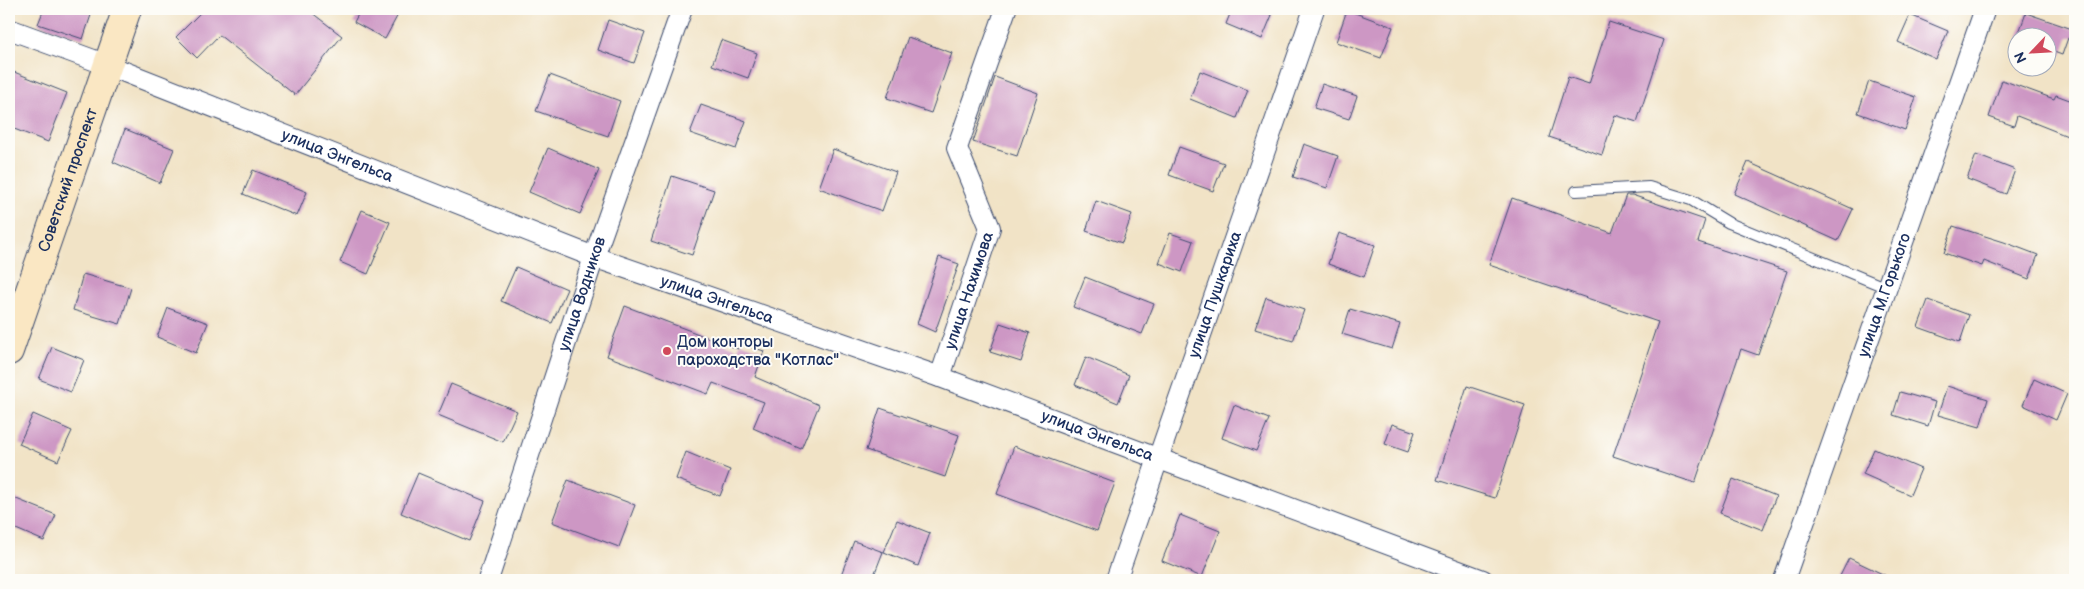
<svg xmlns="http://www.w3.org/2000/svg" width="2084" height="589" viewBox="0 0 2084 589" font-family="'Balsamiq Sans',sans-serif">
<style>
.building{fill:#cd97c4}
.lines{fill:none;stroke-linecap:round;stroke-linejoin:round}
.service-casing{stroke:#3b4a6e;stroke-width:12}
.minor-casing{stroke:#3b4a6e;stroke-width:22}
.secondary-casing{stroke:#3b4a6e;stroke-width:30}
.service{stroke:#fff;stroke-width:10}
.minor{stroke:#fff;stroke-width:20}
.secondary{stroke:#fae7c3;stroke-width:28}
.poi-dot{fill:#d1495b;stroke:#fdfcf7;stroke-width:2}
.labels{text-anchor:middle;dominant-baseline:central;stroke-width:4;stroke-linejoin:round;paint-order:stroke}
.street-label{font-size:16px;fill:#1b2f5e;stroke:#fdfcf7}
.poi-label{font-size:16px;fill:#1b2f5e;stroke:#fdfcf7;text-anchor:start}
</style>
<rect width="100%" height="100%" fill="#fdfcf7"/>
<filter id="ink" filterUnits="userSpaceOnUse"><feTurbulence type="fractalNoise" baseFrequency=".02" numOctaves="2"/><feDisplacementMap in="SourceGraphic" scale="10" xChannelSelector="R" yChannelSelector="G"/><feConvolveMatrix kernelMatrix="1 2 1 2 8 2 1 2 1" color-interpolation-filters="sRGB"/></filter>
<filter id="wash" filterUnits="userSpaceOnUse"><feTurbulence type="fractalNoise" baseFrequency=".0096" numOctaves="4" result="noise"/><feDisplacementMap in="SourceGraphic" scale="20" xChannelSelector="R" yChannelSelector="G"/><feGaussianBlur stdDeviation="1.12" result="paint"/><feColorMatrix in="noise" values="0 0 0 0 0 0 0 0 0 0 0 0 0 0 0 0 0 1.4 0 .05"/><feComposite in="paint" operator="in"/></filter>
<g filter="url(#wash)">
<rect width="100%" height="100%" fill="#f1e3c6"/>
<g id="blocks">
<g class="building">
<polygon points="44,9 93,9 83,39 38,24"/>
<polygon points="204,9 307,9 342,36 295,95 219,35 197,58 176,37"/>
<polygon points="361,9 401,9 385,39 354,22"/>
<polygon points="1232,9 1258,9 1272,15 1262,39 1226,24"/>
<polygon points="1347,10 1393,27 1381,58 1336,42"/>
<polygon points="2026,13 2075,30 2075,38 2068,38 2062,55 2046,49 2046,38 2017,38"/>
<polygon points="1910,15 1948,31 1936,59 1898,42"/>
<polygon points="608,20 645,33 634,63 598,50"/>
<polygon points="1609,22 1664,40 1637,122 1615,115 1602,155 1549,137 1568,77 1589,84"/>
<polygon points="908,37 952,53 931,113 887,98"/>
<polygon points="721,40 757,53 748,78 712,65"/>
<polygon points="9,70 67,93 48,142 9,127"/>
<polygon points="1200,71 1248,90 1237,118 1190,99"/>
<polygon points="550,75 620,101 608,136 536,111"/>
<polygon points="995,77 1038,93 1017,156 973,142"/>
<polygon points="2002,80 2054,99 2056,95 2075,102 2075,139 2017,116 2014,126 1989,117"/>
<polygon points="1869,81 1916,97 1905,130 1858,113"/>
<polygon points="1322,84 1357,96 1349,119 1314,108"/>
<polygon points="701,105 746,121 736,149 690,133"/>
<polygon points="125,129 174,149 160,183 113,162"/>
<polygon points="1304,144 1338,156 1327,188 1293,177"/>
<polygon points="1179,147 1224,163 1213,191 1169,175"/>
<polygon points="548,148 599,170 580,214 529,192"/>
<polygon points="833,149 896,172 882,211 819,188"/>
<polygon points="1976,155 2015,170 2006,194 1967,179"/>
<polygon points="1748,162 1853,209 1838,241 1734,194"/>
<polygon points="253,170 307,192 297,216 243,194"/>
<polygon points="672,176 714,190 692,255 651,241"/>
<polygon points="1626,195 1632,195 1705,220 1698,242 1787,271 1758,355 1741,349 1695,483 1613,456 1658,322 1489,265 1512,198 1612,233"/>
<polygon points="1096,201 1132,214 1122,243 1086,231"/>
<polygon points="362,210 390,222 368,274 340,262"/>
<polygon points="1953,226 2004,242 2038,255 2029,279 1984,261 1982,266 1944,253"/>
<polygon points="1170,233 1193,241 1182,272 1159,263"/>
<polygon points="1339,233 1375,245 1364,277 1328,264"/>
<polygon points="939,257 959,264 935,332 917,324"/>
<polygon points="516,267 567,289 552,323 501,301"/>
<polygon points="83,274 131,288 120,324 73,310"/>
<polygon points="1085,277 1154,304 1142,334 1073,307"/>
<polygon points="1266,297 1304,310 1293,341 1255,329"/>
<polygon points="1928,300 1969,315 1960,342 1918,327"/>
<polygon points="625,306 738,349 740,343 764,351 755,377 819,405 801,449 753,428 764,402 713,383 708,394 607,356"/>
<polygon points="168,308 208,323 196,353 157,337"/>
<polygon points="1350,309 1400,324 1392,349 1342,334"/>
<polygon points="1000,323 1030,333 1021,362 990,352"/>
<polygon points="52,347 84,360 71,392 39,379"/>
<polygon points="1086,357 1129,375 1118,403 1075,385"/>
<polygon points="2034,379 2067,394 2056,420 2023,405"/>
<polygon points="451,384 517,411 503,442 438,415"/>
<polygon points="1467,386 1525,405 1495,498 1437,480"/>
<polygon points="1947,386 1988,399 1980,427 1938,415"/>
<polygon points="1900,392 1935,402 1928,426 1893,415"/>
<polygon points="1234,405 1269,419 1256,451 1222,438"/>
<polygon points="880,408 959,435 945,477 866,450"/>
<polygon points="33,414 72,431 58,461 19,444"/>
<polygon points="1392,424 1415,432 1408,452 1385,444"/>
<polygon points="1014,446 1115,483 1097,531 997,494"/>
<polygon points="1874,449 1921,469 1910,495 1863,474"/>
<polygon points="686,452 730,470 720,496 676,479"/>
<polygon points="418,473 485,501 469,541 401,513"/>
<polygon points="1733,479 1776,496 1763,530 1720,513"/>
<polygon points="568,480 635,505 619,547 552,522"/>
<polygon points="9,496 56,515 44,541 9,526"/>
<polygon points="1180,515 1220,531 1202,577 1162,561"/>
<polygon points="897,520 930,533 918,566 884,552"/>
<polygon points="854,541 883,552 872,580 839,580"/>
<polygon points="1849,558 1895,580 1838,580"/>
</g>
</g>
</g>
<g filter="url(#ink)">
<use href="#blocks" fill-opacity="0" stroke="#3b4a6e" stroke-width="1"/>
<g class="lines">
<g class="service-casing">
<polyline id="service" points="1576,191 1649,187 1691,200 1729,223 1887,288"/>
</g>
<g class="minor-casing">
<g id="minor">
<path id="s1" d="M9,29L107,65L594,257L940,377L1483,580"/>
<path id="s2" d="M940,377L990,228L957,148L1006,9"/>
<path id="s3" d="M488,580L594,257L682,9"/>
<path id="s4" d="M1116,580L1314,9"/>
<path id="s5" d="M1784,580L1985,9"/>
</g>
</g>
<g class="secondary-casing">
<g id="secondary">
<path id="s6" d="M9,351L127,9"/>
</g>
</g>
<use href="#service" class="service"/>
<use href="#minor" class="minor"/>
<use href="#secondary" class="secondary"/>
</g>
</g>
<circle class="poi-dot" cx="667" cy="351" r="5"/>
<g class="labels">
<g class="street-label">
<text stroke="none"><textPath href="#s1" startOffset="352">улица Энгельса</textPath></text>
<text stroke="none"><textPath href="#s6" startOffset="181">Советский проспект</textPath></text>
<text stroke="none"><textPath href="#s2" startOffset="91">улица Нахимова</textPath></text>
<text stroke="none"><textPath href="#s3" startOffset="301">улица Водников</textPath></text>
<text stroke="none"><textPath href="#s5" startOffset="302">улица М.Горького</textPath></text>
<text stroke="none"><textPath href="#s4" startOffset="302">улица Пушкариха</textPath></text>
<text stroke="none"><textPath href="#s1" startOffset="758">улица Энгельса</textPath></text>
<text stroke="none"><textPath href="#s1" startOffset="1162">улица Энгельса</textPath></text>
</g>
<g class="poi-label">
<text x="677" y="342">Дом конторы<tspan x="677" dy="18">пароходства "Котлас"</tspan></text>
</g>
</g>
<rect width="2084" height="589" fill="none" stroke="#fdfcf7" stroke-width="30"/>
<g transform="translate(2032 52) rotate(245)"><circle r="24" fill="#fdfcf7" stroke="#a3aaba"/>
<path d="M0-4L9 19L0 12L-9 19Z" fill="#d1495b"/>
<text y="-8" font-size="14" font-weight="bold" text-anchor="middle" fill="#1b2f5e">N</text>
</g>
</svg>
